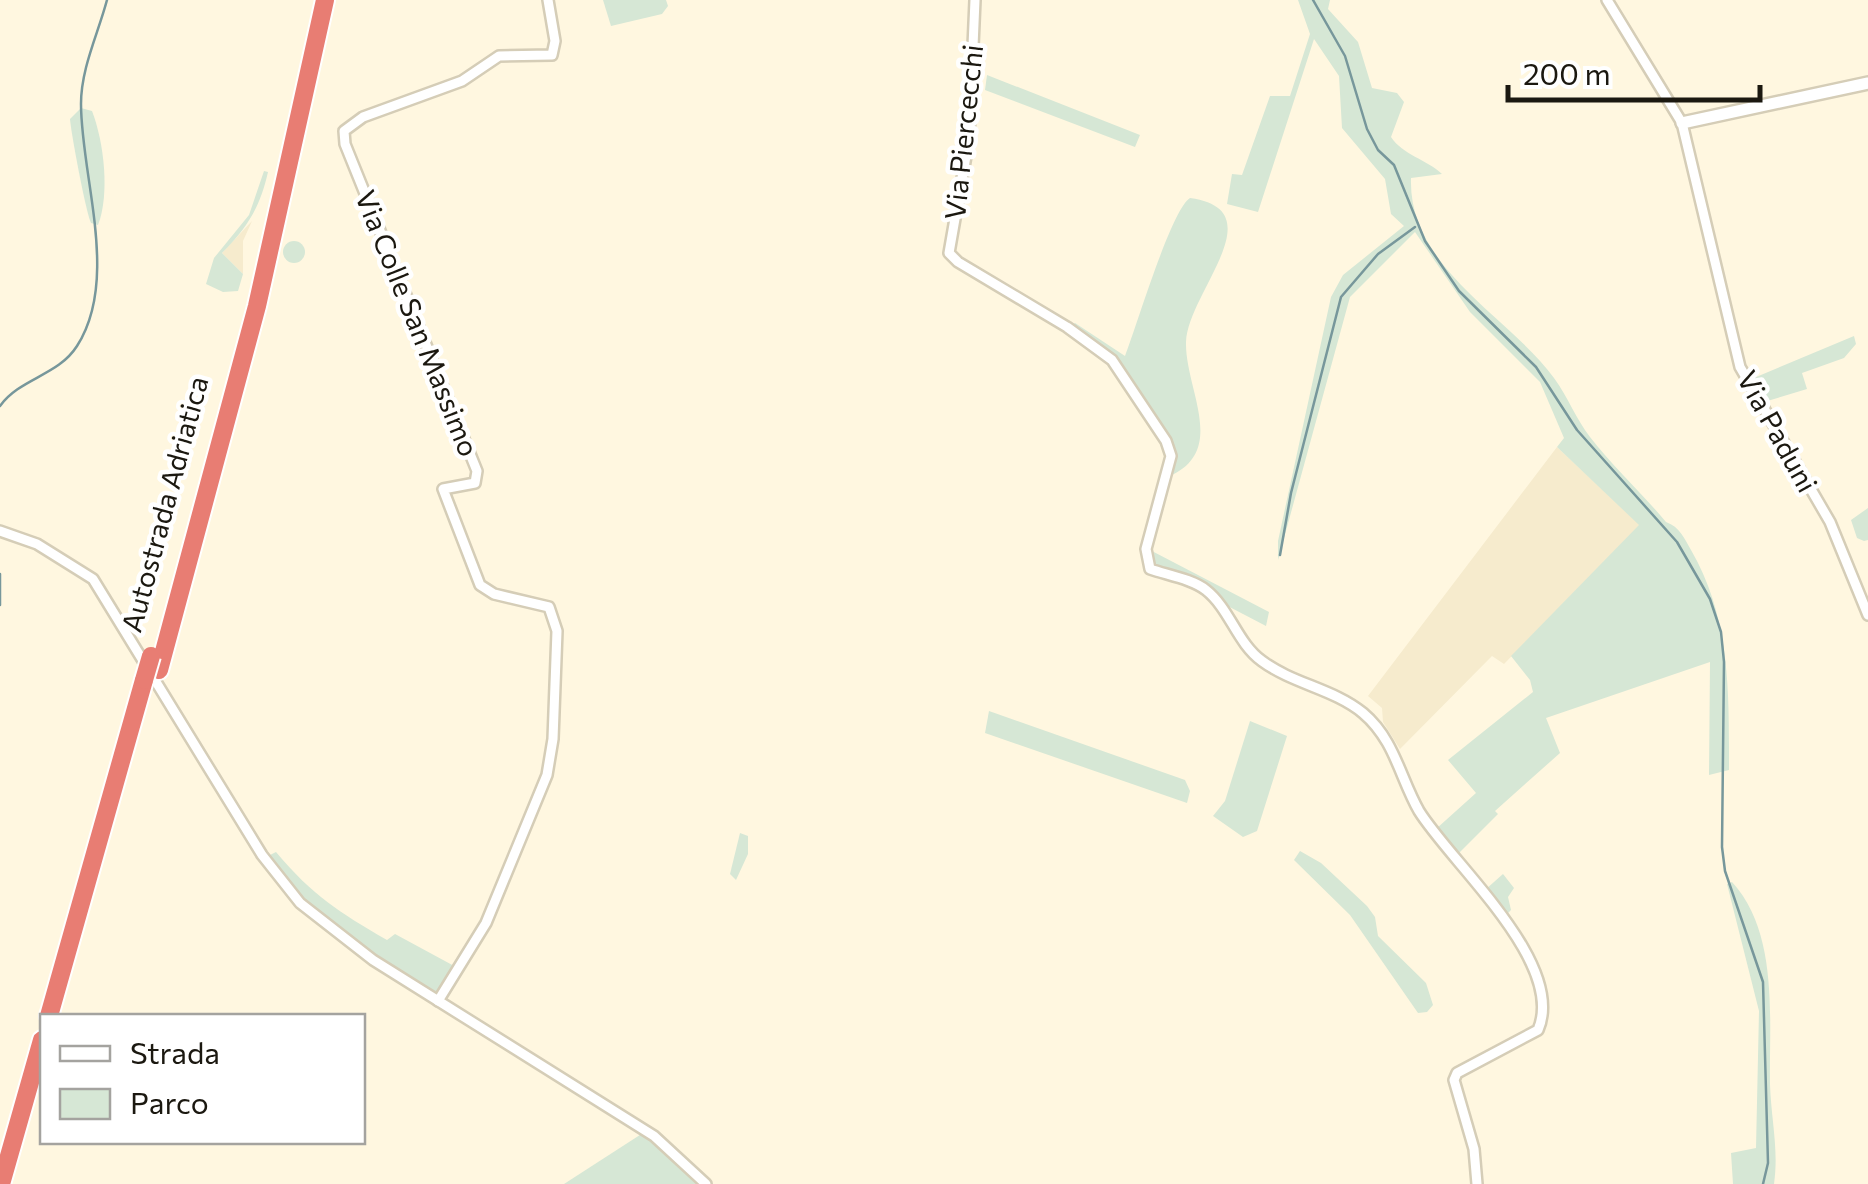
<svg xmlns="http://www.w3.org/2000/svg" width="1868" height="1184" viewBox="0 0 1868 1184" font-family="Commissioner,sans-serif">
<style>
.built{fill:#f6ebcd}
.green{fill:#d6e7d5}
.lines{fill:none;stroke-linecap:round;stroke-linejoin:round}
.stream{stroke:#77979b;stroke-width:2.5}
.minor-casing{stroke:#d5cdb7;stroke-width:14}
.tertiary-casing{stroke:#d5cdb7;stroke-width:16}
.motorway-casing{stroke:#fff;stroke-width:22}
.minor{stroke:#fff;stroke-width:9}
.tertiary{stroke:#fff;stroke-width:11}
.motorway{stroke:#e87d73;stroke-width:18}
.motorway-bridge-casing{stroke:#fff;stroke-width:22;stroke-linecap:butt}
.motorway-bridge{stroke:#e87d73;stroke-width:18}
.labels{text-anchor:middle;dominant-baseline:central;stroke-width:9;stroke-linejoin:round;paint-order:stroke}
.street-label{font-size:28px;fill:#1b1810;stroke:#fff}
</style>
<rect width="100%" height="100%" fill="#fff7e0"/>
<g class="built">
<polygon points="252,221 243,241 243,274 222,253"/>
<polygon points="1557,447 1640,525 1504,664 1492,656 1400,749 1383,722 1382,708 1368,696"/>
</g>
<g class="green">
<polygon points="603,0 666,0 668,6 662,14 611,26"/>
<path d="M1298,0H1330L1328,9L1358,42L1372,88L1397,93L1404,102L1391,137C1403,155 1426,159 1442,174L1411,178C1408,268 1509,316 1554,378C1568,397 1576,419 1590,437C1613,467 1642,493 1666,522C1680,527 1684,538 1691,550C1731,619 1729,693 1729,770L1709,775L1710,662L1546,718L1560,753L1495,811L1498,814L1457,855L1436,829L1476,793L1448,760L1533,692L1530,680L1511,656L1639,525L1557,447L1564,438L1540,382L1470,312L1415,232L1350,297L1278,560V541L1331,297L1343,275L1404,226L1391,214L1385,179L1342,128L1339,76L1314,39L1258,212L1227,204L1232,174L1242,175L1270,96H1290L1310,34Z"/>
<polygon points="987,75 1140,135 1135,147 985,90"/>
<path d="M81,108L92,111C104,142 110,194 98,225L91,223C86,213 71,133 70,119Z"/>
<path d="M264,171L268,172C260,207 248,227 222,253L243,274L238,291L223,292L206,284L214,258L249,215Z"/>
<path d="M1190,198C1276,210 1188,292 1186,342C1185,389 1227,448 1172,475L1173,457L1114,360L1069,327L1075,323L1125,356C1136,328 1171,210 1190,198Z"/>
<circle cx="294" cy="252" r="11"/>
<polygon points="1854,336 1856,344 1844,358 1802,373 1807,389 1764,402 1749,380"/>
<polygon points="1868,508 1868,540 1864,541 1857,538 1851,520"/>
<polygon points="1150,550 1269,612 1266,626 1220,602 1216,595 1151,568"/>
<polygon points="989,711 1185,780 1190,791 1187,803 985,733"/>
<polygon points="1250,721 1287,736 1257,831 1243,837 1213,816 1225,801"/>
<polygon points="740,833 748,836 748,854 736,880 730,874"/>
<polygon points="1300,851 1321,863 1367,906 1375,917 1378,936 1426,983 1433,1005 1427,1012 1418,1013 1350,915 1294,860"/>
<path d="M276,852C313,896 339,912 387,940L395,934L456,967L438,998L305,904L268,856Z"/>
<polygon points="1503,874 1514,888 1508,897 1511,910 1506,915 1485,890"/>
<path d="M1732,882C1779,933 1769,1020 1770,1084C1771,1119 1779,1149 1774,1184H1733L1731,1153L1756,1148L1759,1011L1727,884Z"/>
<polygon points="643,1133 701,1184 564,1184"/>
</g>
<g class="lines">
<g class="stream">
<polyline points="1313,0 1345,56 1367,129 1378,150 1394,165 1425,241 1459,291 1536,367 1577,430 1677,542 1710,599 1721,632 1724,662 1722,847 1725,871 1763,982 1768,1163 1763,1184"/>
<path d="M0,406C20,378 58,376 77,346C120,279 81,177 81,104C81,68 98,34 107,0"/>
<polyline points="1280,555 1291,493 1341,297 1378,254 1415,227"/>
<polyline points="0,574 0,605"/>
</g>
<g class="minor-casing">
<g id="minor">
<path d="M975,0L969,139L949,253L958,262L1067,327L1112,360L1166,441L1171,456L1146,549L1150,569C1167,575 1192,579 1206,590C1230,609 1237,643 1262,661C1293,684 1334,689 1363,713C1395,740 1400,778 1419,811C1451,863 1567,963 1538,1030L1457,1073L1454,1080L1474,1149L1477,1184"/>
<polyline points="1607,0 1682,123 1740,367 1830,522 1868,615"/>
<polyline points="0,531 37,544 93,579 262,855 300,903 373,960 654,1136 706,1184"/>
<polyline points="438,1001 486,923 547,775 553,739 557,631 549,607 494,594 480,585 443,489 475,483 477,471 345,144 344,131 363,117 462,81 499,56 552,55 555,41 548,0"/>
</g>
</g>
<g class="tertiary-casing">
<polyline id="tertiary" points="1682,123 1868,83"/>
</g>
<g class="motorway-casing">
<g id="motorway">
<polyline points="159,670 257,306 325,0"/>
<polyline points="49,1016 144,680"/>
<polyline points="1,1184 42,1040"/>
</g>
</g>
<use href="#minor" class="minor"/>
<use href="#tertiary" class="tertiary"/>
<use href="#motorway" class="motorway"/>
<g class="motorway-bridge-casing">
<polyline id="motorway-bridge" points="144,680 151,656"/>
</g>
<use href="#motorway-bridge" class="motorway-bridge"/>
</g>
<g class="labels">
<g class="street-label">
<text transform="translate(963 132) rotate(-84)">Via Piercecchi</text>
<text transform="translate(418 323) rotate(68)">Via Colle San Massimo</text>
<text transform="translate(1778 431) rotate(61)">Via Paduni</text>
<text transform="translate(164 504) rotate(-75)">Autostrada Adriatica</text>
</g>
</g>
<rect x="40" y="1014" width="325" height="130" fill="#ffffff" stroke="#a4a39f" stroke-width="2.5"/>
<rect x="60" y="1046" width="50" height="15" fill="#ffffff" stroke="#a4a39f" stroke-width="2.5"/>
<text x="130" y="1064" font-size="30" fill="#1b1810">Strada</text>
<rect x="60" y="1089" width="50" height="30" fill="#d6e7d5" stroke="#a4a39f" stroke-width="2.5"/>
<text x="130" y="1114" font-size="30" fill="#1b1810">Parco</text>
<path d="M1508 85v15h252v-15" fill="none" stroke="#1b1810" stroke-width="5"/>
<text x="1523" y="85" font-size="30" fill="#1b1810" stroke="#ffffff" stroke-width="8" paint-order="stroke">200 m</text>
</svg>
